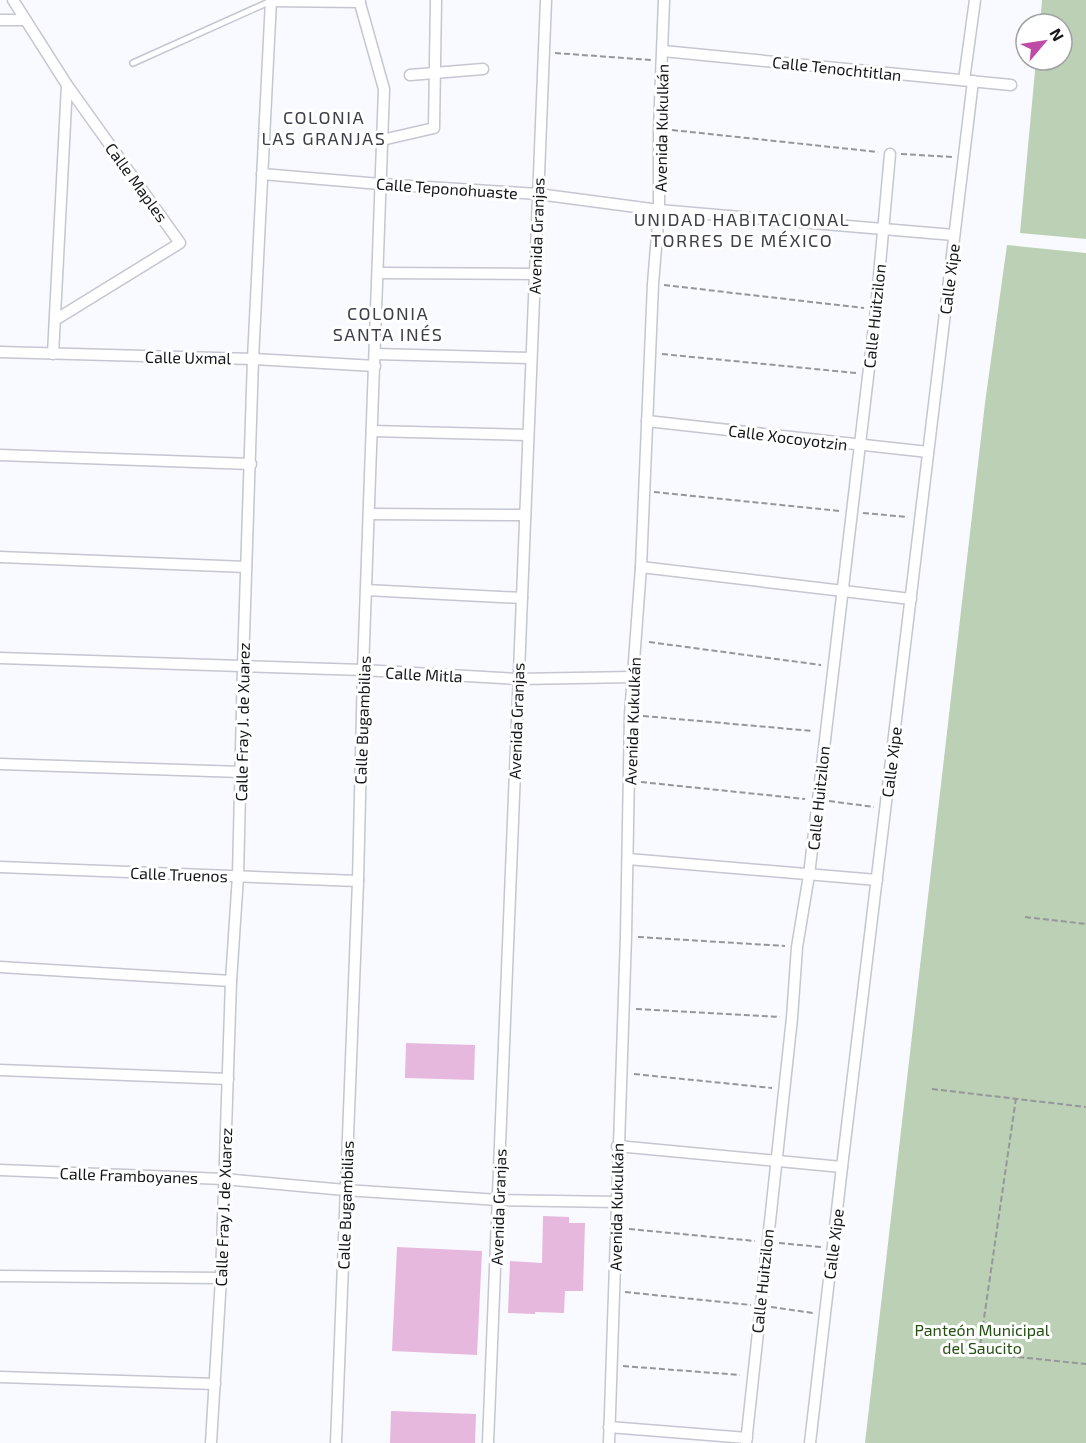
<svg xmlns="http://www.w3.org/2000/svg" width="1086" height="1443" viewBox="0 0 1086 1443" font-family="'Exo 2',sans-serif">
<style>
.green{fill:#bbd0b4}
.building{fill:#e6b8de}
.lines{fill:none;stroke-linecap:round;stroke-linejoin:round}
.lane-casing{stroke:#c4c6d1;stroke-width:8}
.street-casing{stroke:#c4c6d1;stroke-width:13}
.path{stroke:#96979b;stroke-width:2;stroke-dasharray:6 3;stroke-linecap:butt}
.lane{stroke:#fff;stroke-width:5}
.street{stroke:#fff;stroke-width:10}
.labels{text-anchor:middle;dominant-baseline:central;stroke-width:6;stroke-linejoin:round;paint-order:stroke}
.street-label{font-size:16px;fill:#151619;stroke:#fff}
.park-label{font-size:16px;fill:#245012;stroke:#fff}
.neighbourhood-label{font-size:18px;letter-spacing:1.5px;fill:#3e3f48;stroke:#fff}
</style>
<rect width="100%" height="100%" fill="#f9faff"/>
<g class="green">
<polygon points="1042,0 1086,0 1086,239 1020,233 1036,60 1062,60 1062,24 1040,24"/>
<polygon points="1007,245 1086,253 1086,1443 865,1443 985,403"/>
</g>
<g class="building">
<polygon points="406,1043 475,1045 474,1080 405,1078"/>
<polygon points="543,1216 569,1217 569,1223 585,1223 583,1291 565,1291 564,1313 535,1312 535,1314 508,1313 510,1261 542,1263"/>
<polygon points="397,1247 482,1251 477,1355 392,1351"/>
<polygon points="391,1411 476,1414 475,1443 390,1443"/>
</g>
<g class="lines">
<g class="lane-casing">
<polyline id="lane" points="133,63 271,1"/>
</g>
<g class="street-casing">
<g id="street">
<polyline points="13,0 67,85 180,243 55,320"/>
<polyline points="271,1 360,2"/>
<polyline points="0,20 25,20"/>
<polyline points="663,51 1011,85"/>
<polyline points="410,75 483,69"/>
<polyline points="964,80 975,0"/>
<polyline points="382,140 434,128 436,0"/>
<polyline points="262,174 380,184 538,194 659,210 954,235"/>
<polyline points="378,273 535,274"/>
<polyline points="0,352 253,359 375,366"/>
<polyline points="53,354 67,85"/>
<polyline points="375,354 531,358"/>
<polyline points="647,421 928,452"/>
<polyline points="372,431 528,435"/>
<polyline points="0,455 251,464"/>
<polyline points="369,514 525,515"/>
<polyline points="0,557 246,567"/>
<polyline points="641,567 911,599"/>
<polyline points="366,590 522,598"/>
<polyline points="0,658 363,670 518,679 633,677"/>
<polyline points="0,764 241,772"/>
<polyline points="628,859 877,880"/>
<polyline points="0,867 358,881"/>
<polyline points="0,967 231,981"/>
<polyline points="0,1070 228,1079"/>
<polyline points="617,1146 842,1167"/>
<polyline points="0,1170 224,1179 345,1190 499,1200 617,1202"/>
<polyline points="0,1276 221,1278"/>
<polyline points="0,1377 215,1384"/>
<polyline points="609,1427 747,1438"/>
<polyline points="211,1443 221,1278 231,981 238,876 243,666 253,359 271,0"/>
<polyline points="336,1443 358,881 363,670 384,89 359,0"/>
<polyline points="488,1443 546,0"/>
<polyline points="609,1443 626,936 630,715 641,567 653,284 659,210 659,129 664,0"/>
<polyline points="746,1443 792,1018 797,947 809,875 876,309 890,154"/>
<polyline points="810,1443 842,1167 973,81"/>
</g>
</g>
<g class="path">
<polyline points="555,53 651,60"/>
<polyline points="672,130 878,152"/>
<polyline points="901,154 953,157"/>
<polyline points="664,285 864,308"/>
<polyline points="662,354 856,373"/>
<polyline points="654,492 840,511"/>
<polyline points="863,513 908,517"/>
<polyline points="649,642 821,665"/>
<polyline points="643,716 813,731"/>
<polyline points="641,782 805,799"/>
<polyline points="829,801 874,807"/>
<polyline points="1025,917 1086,924"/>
<polyline points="638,937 785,946"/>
<polyline points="636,1009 780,1017"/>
<polyline points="634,1074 772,1088"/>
<polyline points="932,1089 1086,1107"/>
<polyline points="1016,1098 979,1353 1086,1364"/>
<polyline points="629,1229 755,1241"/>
<polyline points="779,1243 821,1247"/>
<polyline points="625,1292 751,1305"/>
<polyline points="771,1307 813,1313"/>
<polyline points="623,1366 740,1375"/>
</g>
<use href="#lane" class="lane"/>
<use href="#street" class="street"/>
</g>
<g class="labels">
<g class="street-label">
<text transform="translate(837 68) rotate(6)">Calle Tenochtitlan</text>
<text transform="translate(661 128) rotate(-89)">Avenida Kukulkán</text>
<text transform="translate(137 182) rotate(54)">Calle Maples</text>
<text transform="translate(447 188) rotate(4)">Calle Teponohuaste</text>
<text transform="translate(536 236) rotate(-88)">Avenida Granjas</text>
<text transform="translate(949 279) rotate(-83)">Calle Xipe</text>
<text transform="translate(874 316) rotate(-84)">Calle Huitzilon</text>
<text transform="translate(188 357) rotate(1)">Calle Uxmal</text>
<text transform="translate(788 437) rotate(7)">Calle Xocoyotzin</text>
<text transform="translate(424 674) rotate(3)">Calle Mitla</text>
<text transform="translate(362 720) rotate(-88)">Calle Bugambilias</text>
<text transform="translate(516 721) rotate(-88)">Avenida Granjas</text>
<text transform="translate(632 721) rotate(-88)">Avenida Kukulkán</text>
<text transform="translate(242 722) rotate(-89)">Calle Fray J. de Xuarez</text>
<text transform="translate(891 762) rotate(-83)">Calle Xipe</text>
<text transform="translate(818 798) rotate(-84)">Calle Huitzilon</text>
<text transform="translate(179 874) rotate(2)">Calle Truenos</text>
<text transform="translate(129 1175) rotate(2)">Calle Framboyanes</text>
<text transform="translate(345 1205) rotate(-88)">Calle Bugambilias</text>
<text transform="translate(223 1207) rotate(-88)">Calle Fray J. de Xuarez</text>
<text transform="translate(498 1207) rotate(-88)">Avenida Granjas</text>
<text transform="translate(616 1207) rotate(-89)">Avenida Kukulkán</text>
<text transform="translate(833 1244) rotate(-83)">Calle Xipe</text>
<text transform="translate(762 1281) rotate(-84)">Calle Huitzilon</text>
</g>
<g class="park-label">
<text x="982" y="1329">Panteón Municipal<tspan x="982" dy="18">del Saucito</tspan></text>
</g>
<g class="neighbourhood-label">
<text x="324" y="117">COLONIA<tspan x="324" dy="21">LAS GRANJAS</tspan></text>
<text x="742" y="219">UNIDAD HABITACIONAL<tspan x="742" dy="21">TORRES DE MÉXICO</tspan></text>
<text x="388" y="313">COLONIA<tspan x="388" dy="21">SANTA INÉS</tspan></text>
</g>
</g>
<g transform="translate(1044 42) rotate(61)"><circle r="28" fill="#ffffff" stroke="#a1a2a3" stroke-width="1.5"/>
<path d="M0-4.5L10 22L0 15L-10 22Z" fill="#be4ca6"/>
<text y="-9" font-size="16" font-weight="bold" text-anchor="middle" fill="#151619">N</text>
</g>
</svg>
